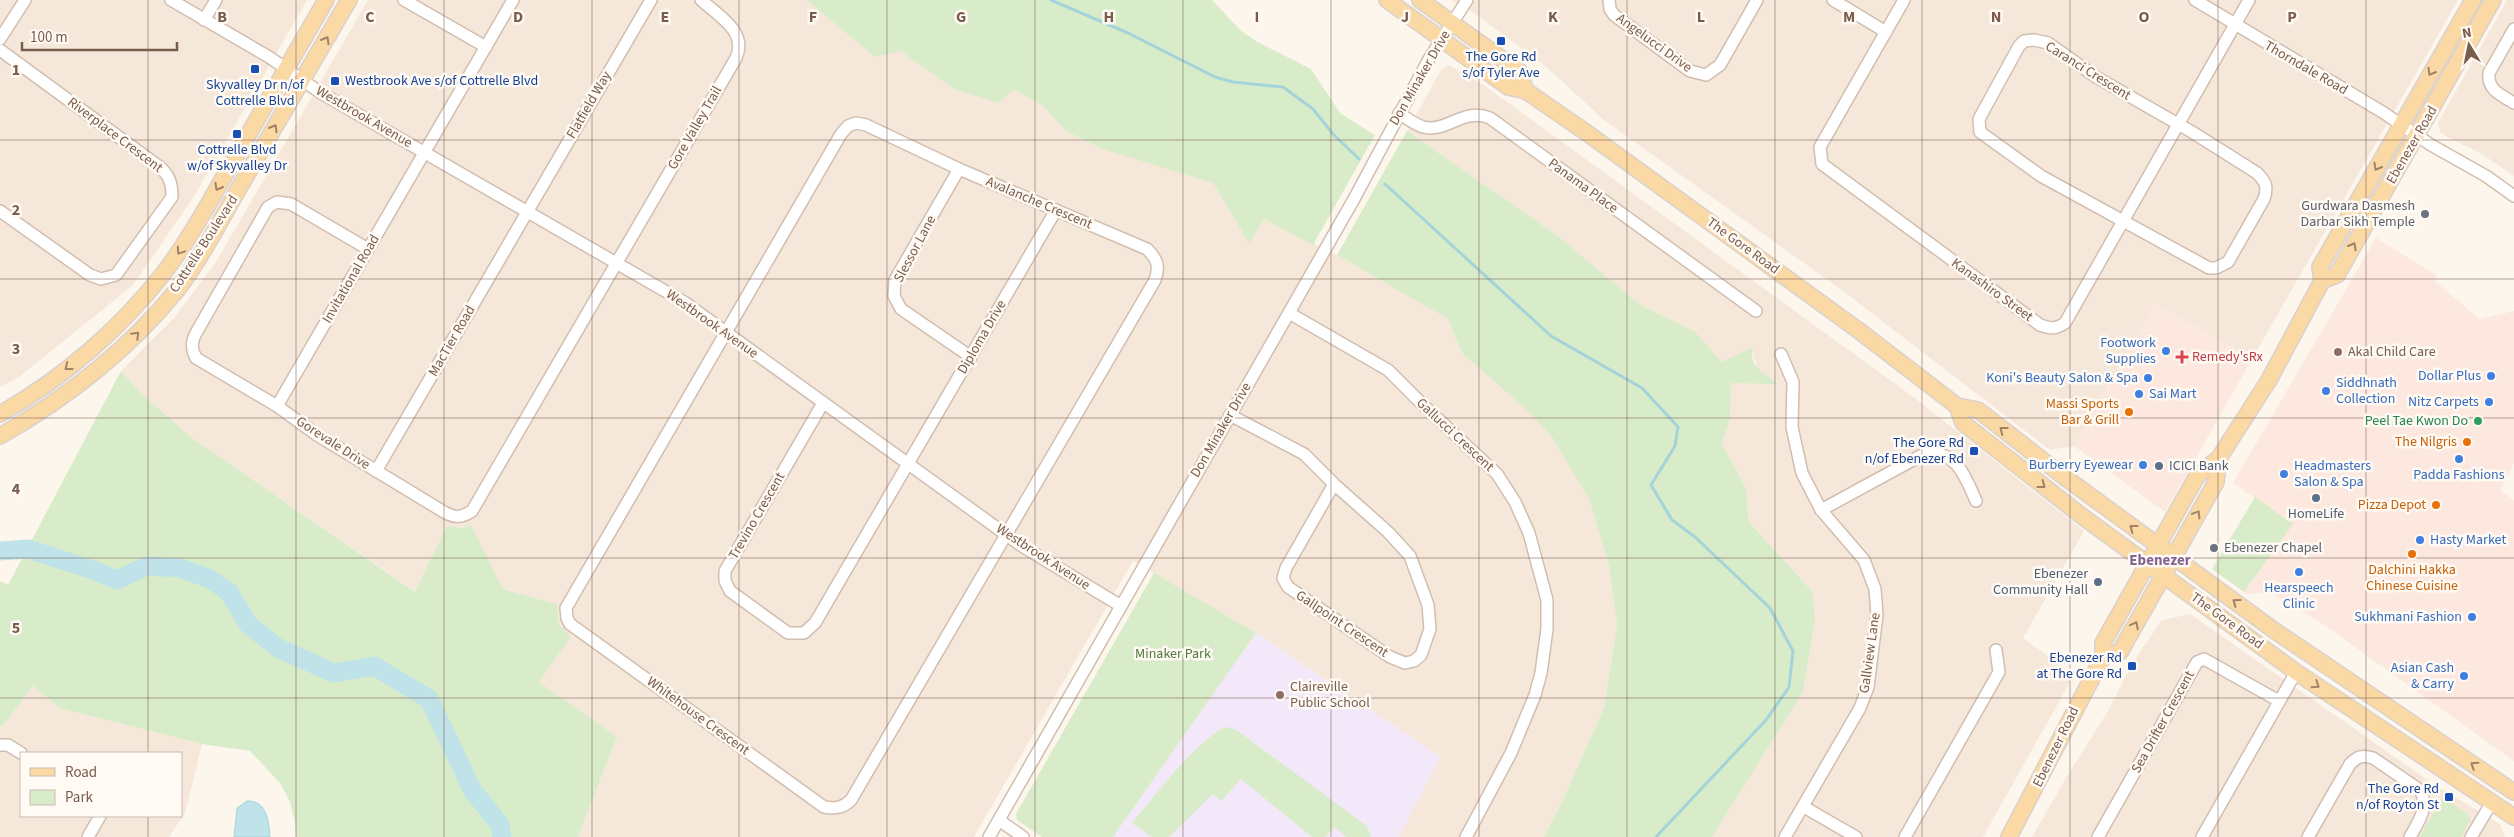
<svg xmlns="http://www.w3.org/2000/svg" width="2514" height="837" viewBox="0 0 2514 837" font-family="'Source Sans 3',sans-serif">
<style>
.residential{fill:#f5e8da;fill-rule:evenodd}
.commercial{fill:#fde8e0}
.education{fill:#f3e8fa}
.green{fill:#d8ecc9}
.water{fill:#bfe3e8;stroke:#a5d3da}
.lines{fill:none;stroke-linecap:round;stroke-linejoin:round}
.stream{stroke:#a5d3da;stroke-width:3}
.river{stroke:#bfe3e8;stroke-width:19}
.minor-casing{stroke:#d1beb0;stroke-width:14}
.major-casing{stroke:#dad1cd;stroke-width:18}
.minor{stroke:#fff;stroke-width:11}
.major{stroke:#fbd9a5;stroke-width:15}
.oneway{stroke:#a18267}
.grid{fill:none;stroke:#7a5c4d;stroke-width:1;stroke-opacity:0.55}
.transit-dot{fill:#1a4fb4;stroke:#fffaf3;stroke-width:2}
.worship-dot{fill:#6b7280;stroke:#fffaf3;stroke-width:2}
.shop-dot{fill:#3f7fe0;stroke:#fffaf3;stroke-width:2}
.education-dot{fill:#8d6e63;stroke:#fffaf3;stroke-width:2}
.health-dot{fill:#e0444e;stroke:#fffaf3;stroke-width:2}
.food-dot{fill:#e8710a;stroke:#fffaf3;stroke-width:2}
.leisure-dot{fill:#2e9e5b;stroke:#fffaf3;stroke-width:2}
.service-dot{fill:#5c6f8a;stroke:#fffaf3;stroke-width:2}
.labels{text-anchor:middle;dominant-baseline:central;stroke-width:5;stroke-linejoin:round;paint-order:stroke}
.street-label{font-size:14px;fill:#7a5c4d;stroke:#fffaf3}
.transit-label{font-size:14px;fill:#164399;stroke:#fffaf3}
.worship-label{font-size:14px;fill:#5b616d;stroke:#fffaf3;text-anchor:end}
.shop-label{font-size:14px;fill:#366cbe;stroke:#fffaf3;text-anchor:end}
.education-label{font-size:14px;fill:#785e54;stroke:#fffaf3;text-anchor:start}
.health-label{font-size:14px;fill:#be3a42;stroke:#fffaf3;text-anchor:start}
.food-label{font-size:14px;fill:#c56008;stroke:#fffaf3;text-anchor:end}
.leisure-label{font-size:14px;fill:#27864d;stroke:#fffaf3;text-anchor:end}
.service-label{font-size:14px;fill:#4e5e75;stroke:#fffaf3;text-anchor:start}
.park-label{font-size:14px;fill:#537a41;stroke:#fffaf3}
.neighbourhood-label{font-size:15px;font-weight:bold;fill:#846695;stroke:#fffaf3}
.grid-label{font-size:16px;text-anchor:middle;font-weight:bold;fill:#7a5c4d;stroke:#fffaf3;stroke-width:5;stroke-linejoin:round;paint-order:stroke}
</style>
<rect width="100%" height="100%" fill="#fdf6ec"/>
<g class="residential">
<polygon points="0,0 307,0 193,198 133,285 19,377 0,387"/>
<polygon points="368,0 806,0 875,57 900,51 954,89 1014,89 1043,106 1066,131 1213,183 1249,242 1264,219 1337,255 1448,319 1462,353 1531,414 1552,437 1589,499 1609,565 1617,625 1604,708 1563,800 1544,837 1399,837 1440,757 1256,633 1133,561 974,837 578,837 617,737 539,682 571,637 559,624 557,604 503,589 470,525 462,528 447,526 416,592 191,437 142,394 121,371 174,318 216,262"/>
<polygon points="1451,0 2458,0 2252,359 2155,304 2074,446 2050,450 1839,288 1604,120 1544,65 1474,13"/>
<polygon points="2507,0 2514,0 2514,176 2482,154 2444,135 2440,132 2438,123"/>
<polygon points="1448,65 1485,86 1916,399 2084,531 2023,638 2074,675 1983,837 1712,837 1803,692 1812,591 1749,522 1746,488 1722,444 1730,418 1731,383 1777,383 1758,370 1752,351 1722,362 1710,349 1633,299 1558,236 1407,131 1441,70"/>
<polygon points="2190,614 2432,783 2500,824 2505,837 2032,837 2067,776 2108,711 2133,662 2162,620"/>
<path d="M33,686L60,708L202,744L185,813L169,837H0V725L2,727ZM21,753H181V816H21Z"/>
</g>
<g class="commercial">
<polygon points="2376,238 2437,275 2435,281 2479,319 2514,311 2514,463 2500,490 2514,500 2514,761 2317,620 2269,592 2246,594 2244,592 2292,524 2233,483"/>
<polygon points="2155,304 2252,359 2165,512 2074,446"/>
</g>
<polygon class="education" points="1256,633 1440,757 1399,837 1113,837"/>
<g class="green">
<polygon points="806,0 1212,0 1241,31 1256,41 1311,69 1340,113 1375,135 1313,245 1264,219 1249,243 1213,183 1103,149 1066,131 1043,106 1014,89 998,103 954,89 900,51 875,57"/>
<path d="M1407,131L1558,236L1633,299L1648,309L1695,332L1722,362L1753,347C1748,368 1765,373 1778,384L1731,383L1730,418L1722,444L1746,488L1749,522L1812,591L1815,619L1803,692L1712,837H1544L1563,800L1604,708L1617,625L1609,565L1589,499L1552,437L1531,414L1462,353L1448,319L1337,255Z"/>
<polygon points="121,371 142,394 191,437 415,592 447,526 462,528 471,525 503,589 557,604 559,624 571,637 539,682 617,737 578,837 296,837 295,822 290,802 280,783 250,751 202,744 60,708 33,686 2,727 0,725 0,581 8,585"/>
<polygon points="2255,497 2293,524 2244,592 2212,569"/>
<polygon points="1154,573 1256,633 1113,837 1042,837 1017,820 1016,814"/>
<path d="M1225,727L1235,729L1367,826L1371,837H1346L1335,827L1325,837H1312L1241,779L1221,801L1213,794L1169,837H1152L1132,823C1154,797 1196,741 1225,727Z"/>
<polygon points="2443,798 2469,815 2470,821 2461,837 2419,837"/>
</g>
<path class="water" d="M247,801C267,800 269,822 270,837H234L237,808Z"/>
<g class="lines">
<g class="stream">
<polyline points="1051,0 1128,33 1215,77 1233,82 1283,87 1313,109 1333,134 1359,159"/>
<polyline points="1385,184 1551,336 1642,388 1678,427 1675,446 1651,485 1672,520 1695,537 1770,608 1793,651 1789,687 1766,720 1656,837"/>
</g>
<polyline class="river" points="0,551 28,549 93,570 117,580 147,566 180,568 210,579 229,592 248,624 278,648 334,673 374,666 429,699 473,791 500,825 502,837"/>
<g class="minor-casing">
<g id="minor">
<polyline points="171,0 269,57 321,93 684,302 1022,546 1121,606"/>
<polyline points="404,0 486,47"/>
<polyline points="1609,0 1610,9 1614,15 1690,71 1706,75 1720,65 1757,0"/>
<polyline points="1833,0 1886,32"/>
<path d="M1904,0L1820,147L1822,164L2040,325C2051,329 2056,329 2065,323L2249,0"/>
<polyline points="2195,0 2384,113 2431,145 2486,176 2514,196"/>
<polyline points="204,20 216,0"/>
<path d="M2514,29L2489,73C2487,90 2501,95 2514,103"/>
<polyline points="0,39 25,0"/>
<path d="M2034,40L2048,43L2096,77L2192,132L2257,173C2266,182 2268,187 2264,199L2228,262L2216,268H2209L2041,176L1980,132L1979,119L2019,46L2024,41Z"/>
<path d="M0,50L161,168C170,177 172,184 172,197L116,275L101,279L90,275L0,211"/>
<path d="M1399,113C1406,118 1414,124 1423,127C1447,133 1463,107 1490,118L1756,311"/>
<path d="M856,123L866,125L959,169L1147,249C1157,259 1160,266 1155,280L851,800C843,808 835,809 824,807L570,624L567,618L566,608L841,134L848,126Z"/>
<polyline points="959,169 895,280 894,296 901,309 971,357"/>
<path d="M368,249L291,204L277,202L268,207L196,333C191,342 191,349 196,358L277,406L317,435L444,512C455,518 461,518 472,511L736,58C748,32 719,16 701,0"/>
<polyline points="1289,313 1388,370 1422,404 1497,474 1515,502 1529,533 1547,600 1547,629 1541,673 1535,695 1511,753 1466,837"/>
<polyline points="1781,354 1793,382 1792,427 1802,473 1821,510 1864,560 1875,589 1877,615 1868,687 1860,708 1785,837"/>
<polyline points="823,403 725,571 725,581 730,591 788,633 804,633 815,623 1056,210"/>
<polyline points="277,406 513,0"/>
<polyline points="1230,415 1304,454 1334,484 1388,532 1410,556 1428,605 1430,629 1421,655 1414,661 1405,663 1390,657 1288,587 1283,578 1286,568 1334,484"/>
<polyline points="376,471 651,0"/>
<path d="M1821,510L1924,454C1956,448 1966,478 1976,501"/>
<polyline points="0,745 8,745 21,753"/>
<polyline points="1804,807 1856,837"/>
<polyline points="999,820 1023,837"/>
<polyline points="88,837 100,816"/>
<polyline points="989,837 1354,199 1429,59 1467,0"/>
<polyline points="1905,837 1999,672 1996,650"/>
<polyline points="2098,837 2197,662 2204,659 2279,701"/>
<polyline points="2202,837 2296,672"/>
<path d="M2308,837L2350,764C2358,756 2362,755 2373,758L2420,790C2430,807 2418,822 2410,837"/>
<polyline points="2471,837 2492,802"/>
</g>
</g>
<g class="major-casing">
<g id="major">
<polyline points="1387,0 1508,87 1526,91 1587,133 1858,330 1957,406 1978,410 2063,476 2275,631 2514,792"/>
<polyline points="1420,0 1519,71 1526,91"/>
<polyline points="2322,281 2320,267 2473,0"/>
<polyline points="1957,406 1963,423 2083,517 2296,672 2514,817"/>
<path d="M0,414C62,379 119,330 163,274C190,239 211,199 233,161C264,107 295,54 326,0"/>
<path d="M0,436C67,398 128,350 177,290C202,257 221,219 242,183C278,122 313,61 349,0"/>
<polyline points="2103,657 2120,652 2216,482 2219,458"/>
<polyline points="2009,837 2103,657 2103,643 2197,476 2219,458 2269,380 2322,281 2337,275 2493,0"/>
</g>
</g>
<use href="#minor" class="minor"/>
<use href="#major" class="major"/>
</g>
<defs><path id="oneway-chevron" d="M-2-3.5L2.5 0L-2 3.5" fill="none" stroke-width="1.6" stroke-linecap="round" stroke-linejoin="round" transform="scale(1.25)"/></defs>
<g class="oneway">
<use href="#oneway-chevron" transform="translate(326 40) rotate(-60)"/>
<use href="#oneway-chevron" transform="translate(2431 72) rotate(120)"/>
<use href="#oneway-chevron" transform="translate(274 128) rotate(-60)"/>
<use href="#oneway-chevron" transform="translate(2377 167) rotate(120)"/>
<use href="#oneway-chevron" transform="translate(218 187) rotate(120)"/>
<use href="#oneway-chevron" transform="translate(2353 246) rotate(-60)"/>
<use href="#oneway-chevron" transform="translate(180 251) rotate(124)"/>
<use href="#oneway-chevron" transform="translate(136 335) rotate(-45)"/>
<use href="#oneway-chevron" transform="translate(68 367) rotate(142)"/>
<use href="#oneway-chevron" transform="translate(2003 430) rotate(-142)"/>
<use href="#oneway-chevron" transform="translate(2042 485) rotate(37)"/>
<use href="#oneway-chevron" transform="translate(2197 514) rotate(-59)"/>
<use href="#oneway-chevron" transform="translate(2133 528) rotate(-143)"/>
<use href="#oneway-chevron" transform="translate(2236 602) rotate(-144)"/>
<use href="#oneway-chevron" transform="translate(2135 625) rotate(-62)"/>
<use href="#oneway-chevron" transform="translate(2316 685) rotate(34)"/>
<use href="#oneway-chevron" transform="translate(2474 765) rotate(-147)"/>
</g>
<path class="grid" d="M148,0V753M296,0V837M444,0V837M592,0V837M739,0V837M887,0V837M1035,0V837M1183,0V837M1331,0V837M1479,0V837M1627,0V837M1775,0V837M1922,0V837M2070,0V837M2218,0V837M2366,0V837M0,140H2514M0,279H2514M0,418H2514M0,558H2514M0,698H2514M148,816V837"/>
<g class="transit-dot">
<rect x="1496" y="36" width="10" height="10" rx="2.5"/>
<rect x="250" y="64" width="10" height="10" rx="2.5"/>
<rect x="330" y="76" width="10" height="10" rx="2.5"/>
<rect x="232" y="129" width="10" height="10" rx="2.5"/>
<rect x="1969" y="446" width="10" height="10" rx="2.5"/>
<rect x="2127" y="661" width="10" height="10" rx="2.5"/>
<rect x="2444" y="792" width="10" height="10" rx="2.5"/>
</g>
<g class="worship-dot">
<circle cx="2425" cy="214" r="5"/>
<circle cx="2214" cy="548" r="5"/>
</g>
<g class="shop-dot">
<circle cx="2166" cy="351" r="5"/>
<circle cx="2491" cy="376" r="5"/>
<circle cx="2148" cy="378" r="5"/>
<circle cx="2326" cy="391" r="5"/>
<circle cx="2139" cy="394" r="5"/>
<circle cx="2489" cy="402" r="5"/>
<circle cx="2459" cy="459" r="5"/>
<circle cx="2143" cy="465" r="5"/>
<circle cx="2284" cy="474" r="5"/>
<circle cx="2420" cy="540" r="5"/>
<circle cx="2299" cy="572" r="5"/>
<circle cx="2472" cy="617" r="5"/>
<circle cx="2464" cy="676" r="5"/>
</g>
<g class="education-dot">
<circle cx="2338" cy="352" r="5"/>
<circle cx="1280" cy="695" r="5"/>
</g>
<path class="health-dot" d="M2179.5 349.5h5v5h5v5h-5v5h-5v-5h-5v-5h5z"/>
<g class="food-dot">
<circle cx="2129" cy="412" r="5"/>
<circle cx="2467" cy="442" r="5"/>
<circle cx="2436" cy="505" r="5"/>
<circle cx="2412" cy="554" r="5"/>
</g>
<circle class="leisure-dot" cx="2478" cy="421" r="5"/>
<g class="service-dot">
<circle cx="2159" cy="466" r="5"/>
<circle cx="2316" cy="498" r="5"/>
<circle cx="2098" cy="582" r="5"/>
</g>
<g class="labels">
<g class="street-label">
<text transform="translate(1654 43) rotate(36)">Angelucci Drive</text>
<text transform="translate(2306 68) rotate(30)">Thorndale Road</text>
<text transform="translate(2088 71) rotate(32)">Caranci Crescent</text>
<text transform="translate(1420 78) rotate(-60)">Don Minaker Drive</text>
<text transform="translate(589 105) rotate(-60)">Flatfield Way</text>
<text transform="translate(364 117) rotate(30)">Westbrook Avenue</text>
<text transform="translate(695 128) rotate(-60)">Gore Valley Trail</text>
<text transform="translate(115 135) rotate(37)">Riverplace Crescent</text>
<text transform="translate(2412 145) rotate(-60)">Ebenezer Road</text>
<text transform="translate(1583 186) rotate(36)">Panama Place</text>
<text transform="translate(1039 203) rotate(23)">Avalanche Crescent</text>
<text transform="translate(204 244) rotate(-57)">Cottrelle Boulevard</text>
<text transform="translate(1743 246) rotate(36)">The Gore Road</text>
<text transform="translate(915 249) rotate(-62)">Slessor Lane</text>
<text transform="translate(351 279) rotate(-60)">Invitational Road</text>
<text transform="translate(1992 290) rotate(36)">Kanashiro Street</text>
<text transform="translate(712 324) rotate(35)">Westbrook Avenue</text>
<text transform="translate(982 337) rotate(-60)">Diploma Drive</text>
<text transform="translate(452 341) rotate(-60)">MacTier Road</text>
<text transform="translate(1221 430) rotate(-60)">Don Minaker Drive</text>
<text transform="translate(1455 435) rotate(43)">Gallucci Crescent</text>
<text transform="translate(333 443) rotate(33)">Gorevale Drive</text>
<text transform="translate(757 516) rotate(-60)">Trevino Crescent</text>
<text transform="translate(1043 557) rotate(33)">Westbrook Avenue</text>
<text transform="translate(2227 621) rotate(36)">The Gore Road</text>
<text transform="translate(1342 624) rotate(34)">Gallpoint Crescent</text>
<text transform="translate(1870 653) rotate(-82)">Gallview Lane</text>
<text transform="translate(698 716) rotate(36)">Whitehouse Crescent</text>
<text transform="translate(2163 722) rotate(-61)">Sea Drifter Crescent</text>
<text transform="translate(2056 747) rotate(-64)">Ebenezer Road</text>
</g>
<g class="transit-label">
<text x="1501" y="57">The Gore Rd<tspan x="1501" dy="16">s/of Tyler Ave</tspan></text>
<text x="345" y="81" text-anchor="start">Westbrook Ave s/of Cottrelle Blvd</text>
<text x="255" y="85">Skyvalley Dr n/of<tspan x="255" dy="16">Cottrelle Blvd</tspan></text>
<text x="237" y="150">Cottrelle Blvd<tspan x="237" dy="16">w/of Skyvalley Dr</tspan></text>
<text x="1964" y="443" text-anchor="end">The Gore Rd<tspan x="1964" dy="16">n/of Ebenezer Rd</tspan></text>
<text x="2122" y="658" text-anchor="end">Ebenezer Rd<tspan x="2122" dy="16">at The Gore Rd</tspan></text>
<text x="2439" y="789" text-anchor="end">The Gore Rd<tspan x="2439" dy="16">n/of Royton St</tspan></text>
</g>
<g class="worship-label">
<text x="2415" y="206">Gurdwara Dasmesh<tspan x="2415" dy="16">Darbar Sikh Temple</tspan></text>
<text x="2224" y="548" text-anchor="start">Ebenezer Chapel</text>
</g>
<g class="shop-label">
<text x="2156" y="343">Footwork<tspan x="2156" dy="16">Supplies</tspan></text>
<text x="2481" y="376">Dollar Plus</text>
<text x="2138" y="378">Koni's Beauty Salon &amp; Spa</text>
<text x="2336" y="383" text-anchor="start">Siddhnath<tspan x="2336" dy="16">Collection</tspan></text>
<text x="2149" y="394" text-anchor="start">Sai Mart</text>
<text x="2479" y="402">Nitz Carpets</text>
<text x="2133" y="465">Burberry Eyewear</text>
<text x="2294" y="466" text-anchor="start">Headmasters<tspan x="2294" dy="16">Salon &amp; Spa</tspan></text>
<text x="2459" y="475" text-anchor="middle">Padda Fashions</text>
<text x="2430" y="540" text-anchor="start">Hasty Market</text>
<text x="2299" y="588" text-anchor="middle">Hearspeech<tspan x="2299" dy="16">Clinic</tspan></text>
<text x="2462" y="617">Sukhmani Fashion</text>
<text x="2454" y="668">Asian Cash<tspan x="2454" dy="16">&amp; Carry</tspan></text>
</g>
<g class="education-label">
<text x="2348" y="352">Akal Child Care</text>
<text x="1290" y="687">Claireville<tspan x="1290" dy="16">Public School</tspan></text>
</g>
<g class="health-label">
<text x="2192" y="357">Remedy'sRx</text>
</g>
<g class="food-label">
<text x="2119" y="404">Massi Sports<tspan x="2119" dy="16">Bar &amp; Grill</tspan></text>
<text x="2457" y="442">The Nilgris</text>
<text x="2426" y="505">Pizza Depot</text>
<text x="2412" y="570" text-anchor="middle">Dalchini Hakka<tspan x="2412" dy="16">Chinese Cuisine</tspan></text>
</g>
<g class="leisure-label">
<text x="2468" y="421">Peel Tae Kwon Do</text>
</g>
<g class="service-label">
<text x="2169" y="466">ICICI Bank</text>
<text x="2316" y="514" text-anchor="middle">HomeLife</text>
<text x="2088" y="574" text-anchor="end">Ebenezer<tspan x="2088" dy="16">Community Hall</tspan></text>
</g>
<g class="park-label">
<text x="1173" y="654">Minaker Park</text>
</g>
<g class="neighbourhood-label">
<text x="2160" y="560">Ebenezer</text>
</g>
</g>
<g class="grid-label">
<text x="222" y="22">B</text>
<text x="370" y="22">C</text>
<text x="518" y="22">D</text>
<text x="665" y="22">E</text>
<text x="813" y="22">F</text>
<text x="961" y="22">G</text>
<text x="1109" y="22">H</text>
<text x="1257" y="22">I</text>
<text x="1405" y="22">J</text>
<text x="1553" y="22">K</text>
<text x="1701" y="22">L</text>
<text x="1849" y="22">M</text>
<text x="1996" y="22">N</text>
<text x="2144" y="22">O</text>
<text x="2292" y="22">P</text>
<text x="16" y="75">1</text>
<text x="16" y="215">2</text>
<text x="16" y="354">3</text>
<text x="16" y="494">4</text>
<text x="16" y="633">5</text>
</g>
<rect x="20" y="752" width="162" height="65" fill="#fffaf3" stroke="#cabbb1"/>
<rect x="30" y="768" width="25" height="8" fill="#fbd9a5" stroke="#cabbb1"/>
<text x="65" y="777" font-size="15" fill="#7a5c4d">Road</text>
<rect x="30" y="790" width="25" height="15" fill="#d8ecc9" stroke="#cabbb1"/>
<text x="65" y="802" font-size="15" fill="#7a5c4d">Park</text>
<g transform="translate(2469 45) rotate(350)" stroke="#fffaf3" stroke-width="4" paint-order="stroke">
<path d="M0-4L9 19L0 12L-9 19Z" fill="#7a5c4d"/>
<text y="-8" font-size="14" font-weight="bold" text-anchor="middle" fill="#7a5c4d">N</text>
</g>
<path d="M22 42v8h155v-8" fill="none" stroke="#7a5c4d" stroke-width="2.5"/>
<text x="30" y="42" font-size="15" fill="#7a5c4d" stroke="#fffaf3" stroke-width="4" paint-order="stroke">100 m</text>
</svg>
